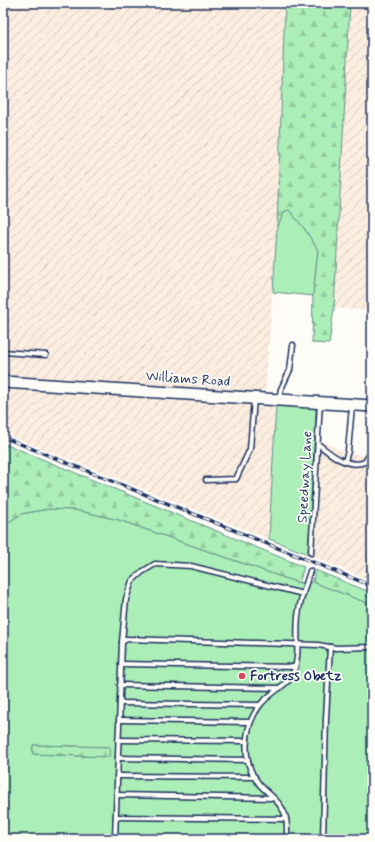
<svg xmlns="http://www.w3.org/2000/svg" width="375" height="842" viewBox="0 0 375 842" font-family="Mynerve,sans-serif">
<style>
.industrial{fill:url(#industrial-furrows)}
.grass{fill:#aceeb7;stroke:#648e8a;fill-rule:evenodd}
.forest{fill:url(#forest-firs);stroke:#648e8a}
.lines{fill:none;stroke-linecap:round;stroke-linejoin:round}
.lane-casing{stroke:#1b2f5e;stroke-width:7}
.secondary-casing{stroke:#1b2f5e;stroke-width:14}
.lane{stroke:#fdfcf7;stroke-width:4}
.secondary{stroke:#fdfcf7;stroke-width:11}
.rail-casing{stroke:#1b2f5e;stroke-width:3.5}
.rail{stroke:#fdfcf7;stroke-width:2;stroke-dasharray:6;stroke-linecap:butt}
.poi-dot{fill:#d1495b;stroke:#fdfcf7;stroke-width:1.5}
.labels{text-anchor:middle;dominant-baseline:central;stroke-width:3.5;stroke-linejoin:round;paint-order:stroke}
.street-label{font-size:14px;fill:#1b2f5e;stroke:#fdfcf7}
.poi-label{font-size:14px;font-weight:bold;fill:#1b2f5e;stroke:#fdfcf7;text-anchor:start}
</style>
<defs>
<pattern id="industrial-furrows" width="10" height="10" patternUnits="userSpaceOnUse"><rect width="10" height="10" fill="#fbeddf"/><path d="M-1 1l2-2M0 10L10 0M9 11l2-2" fill="none" stroke="#d7ccc2"/></pattern>
<pattern id="forest-firs" width="22" height="20" patternUnits="userSpaceOnUse"><rect width="22" height="20" fill="#aceeb7"/><path d="M5 1l3.5 6h-7zM16 11l3.5 6h-7z" fill="#93cca0"/></pattern>
</defs>
<rect width="100%" height="100%" fill="#fdfcf7"/>
<filter id="ink" filterUnits="userSpaceOnUse"><feTurbulence type="fractalNoise" baseFrequency=".025" numOctaves="2"/><feDisplacementMap in="SourceGraphic" scale="8" xChannelSelector="R" yChannelSelector="G"/><feConvolveMatrix kernelMatrix="1 2 1 2 8 2 1 2 1" color-interpolation-filters="sRGB"/></filter>
<g filter="url(#ink)">
<g class="industrial">
<polygon points="3,3 285,3 277,227 265,394 276,403 269,539 3,433"/>
<polygon points="350,3 372,3 372,311 334,308"/>
<polygon points="315,438 347,453 372,456 372,513 366,579 308,554"/>
</g>
<g class="grass">
<polygon points="289,210 304,228 318,250 313,296 273,292 277,227 285,211"/>
<polygon points="276,403 315,408 316,412 308,554 269,539"/>
<path d="M49,509L76,510L119,520L299,583L313,582L372,605V839H3V526L21,514ZM33,745L109,747V757L33,754Z"/>
<polygon points="372,513 372,581 366,579"/>
</g>
<g class="forest">
<polygon points="285,3 350,3 334,308 329,344 312,343 313,296 318,250 304,228 289,210 285,211 277,227"/>
<polygon points="3,443 304,567 299,583 119,520 76,510 48,509 21,514 3,526"/>
<polygon points="315,570 372,593 372,605 313,582"/>
<polygon points="33,745 110,747 109,757 33,754"/>
</g>
<g class="lines">
<g class="lane-casing">
<g id="lane">
<polyline points="3,352 46,355"/>
<polyline points="279,399 281,389 290,370 293,345"/>
<path d="M318,444C331,454 347,469 365,462L371,452L372,442"/>
<polyline points="345,461 348,451 352,406"/>
<polyline points="206,480 236,479 250,449 254,399"/>
<polyline points="311,553 320,403"/>
<polyline points="122,642 126,599 132,581 142,572 155,564 191,566 303,594"/>
<polyline points="121,664 296,667"/>
<polyline points="120,685 280,688"/>
<polyline points="120,703 260,705"/>
<polyline points="119,720 250,722"/>
<polyline points="118,740 247,741"/>
<polyline points="118,758 248,760"/>
<polyline points="117,776 255,777"/>
<polyline points="117,795 273,798"/>
<polyline points="116,817 286,819"/>
<polyline points="115,839 122,642 127,639 318,645 336,648 372,647"/>
<path d="M287,839C287,830 288,820 284,812C279,800 268,794 260,785C241,764 243,727 260,705C268,695 281,688 290,679C303,658 294,633 299,610C301,597 306,584 310,571"/>
<polyline points="323,839 326,718 330,647"/>
</g>
</g>
<g class="secondary-casing">
<polyline id="secondary" points="3,382 372,406"/>
</g>
<use href="#lane" class="lane"/>
<use href="#secondary" class="secondary"/>
<g class="rail-casing">
<polyline id="rail" points="3,437 372,586"/>
</g>
<use href="#rail" class="rail"/>
</g>
</g>
<circle class="poi-dot" cx="242" cy="676" r="4"/>
<g class="labels">
<g class="street-label">
<text transform="translate(188 379) rotate(4)">Williams Road</text>
<text transform="translate(305 477) rotate(-87)">Speedway Lane</text>
</g>
<g class="poi-label">
<text x="250" y="676">Fortress Obetz</text>
</g>
</g>
<rect width="375" height="842" fill="none" stroke="#fdfcf7" stroke-width="16"/>
<rect x="8" y="8" width="359" height="826" fill="none" stroke="#1b2f5e" stroke-width="1.5" filter="url(#ink)"/>
</svg>
